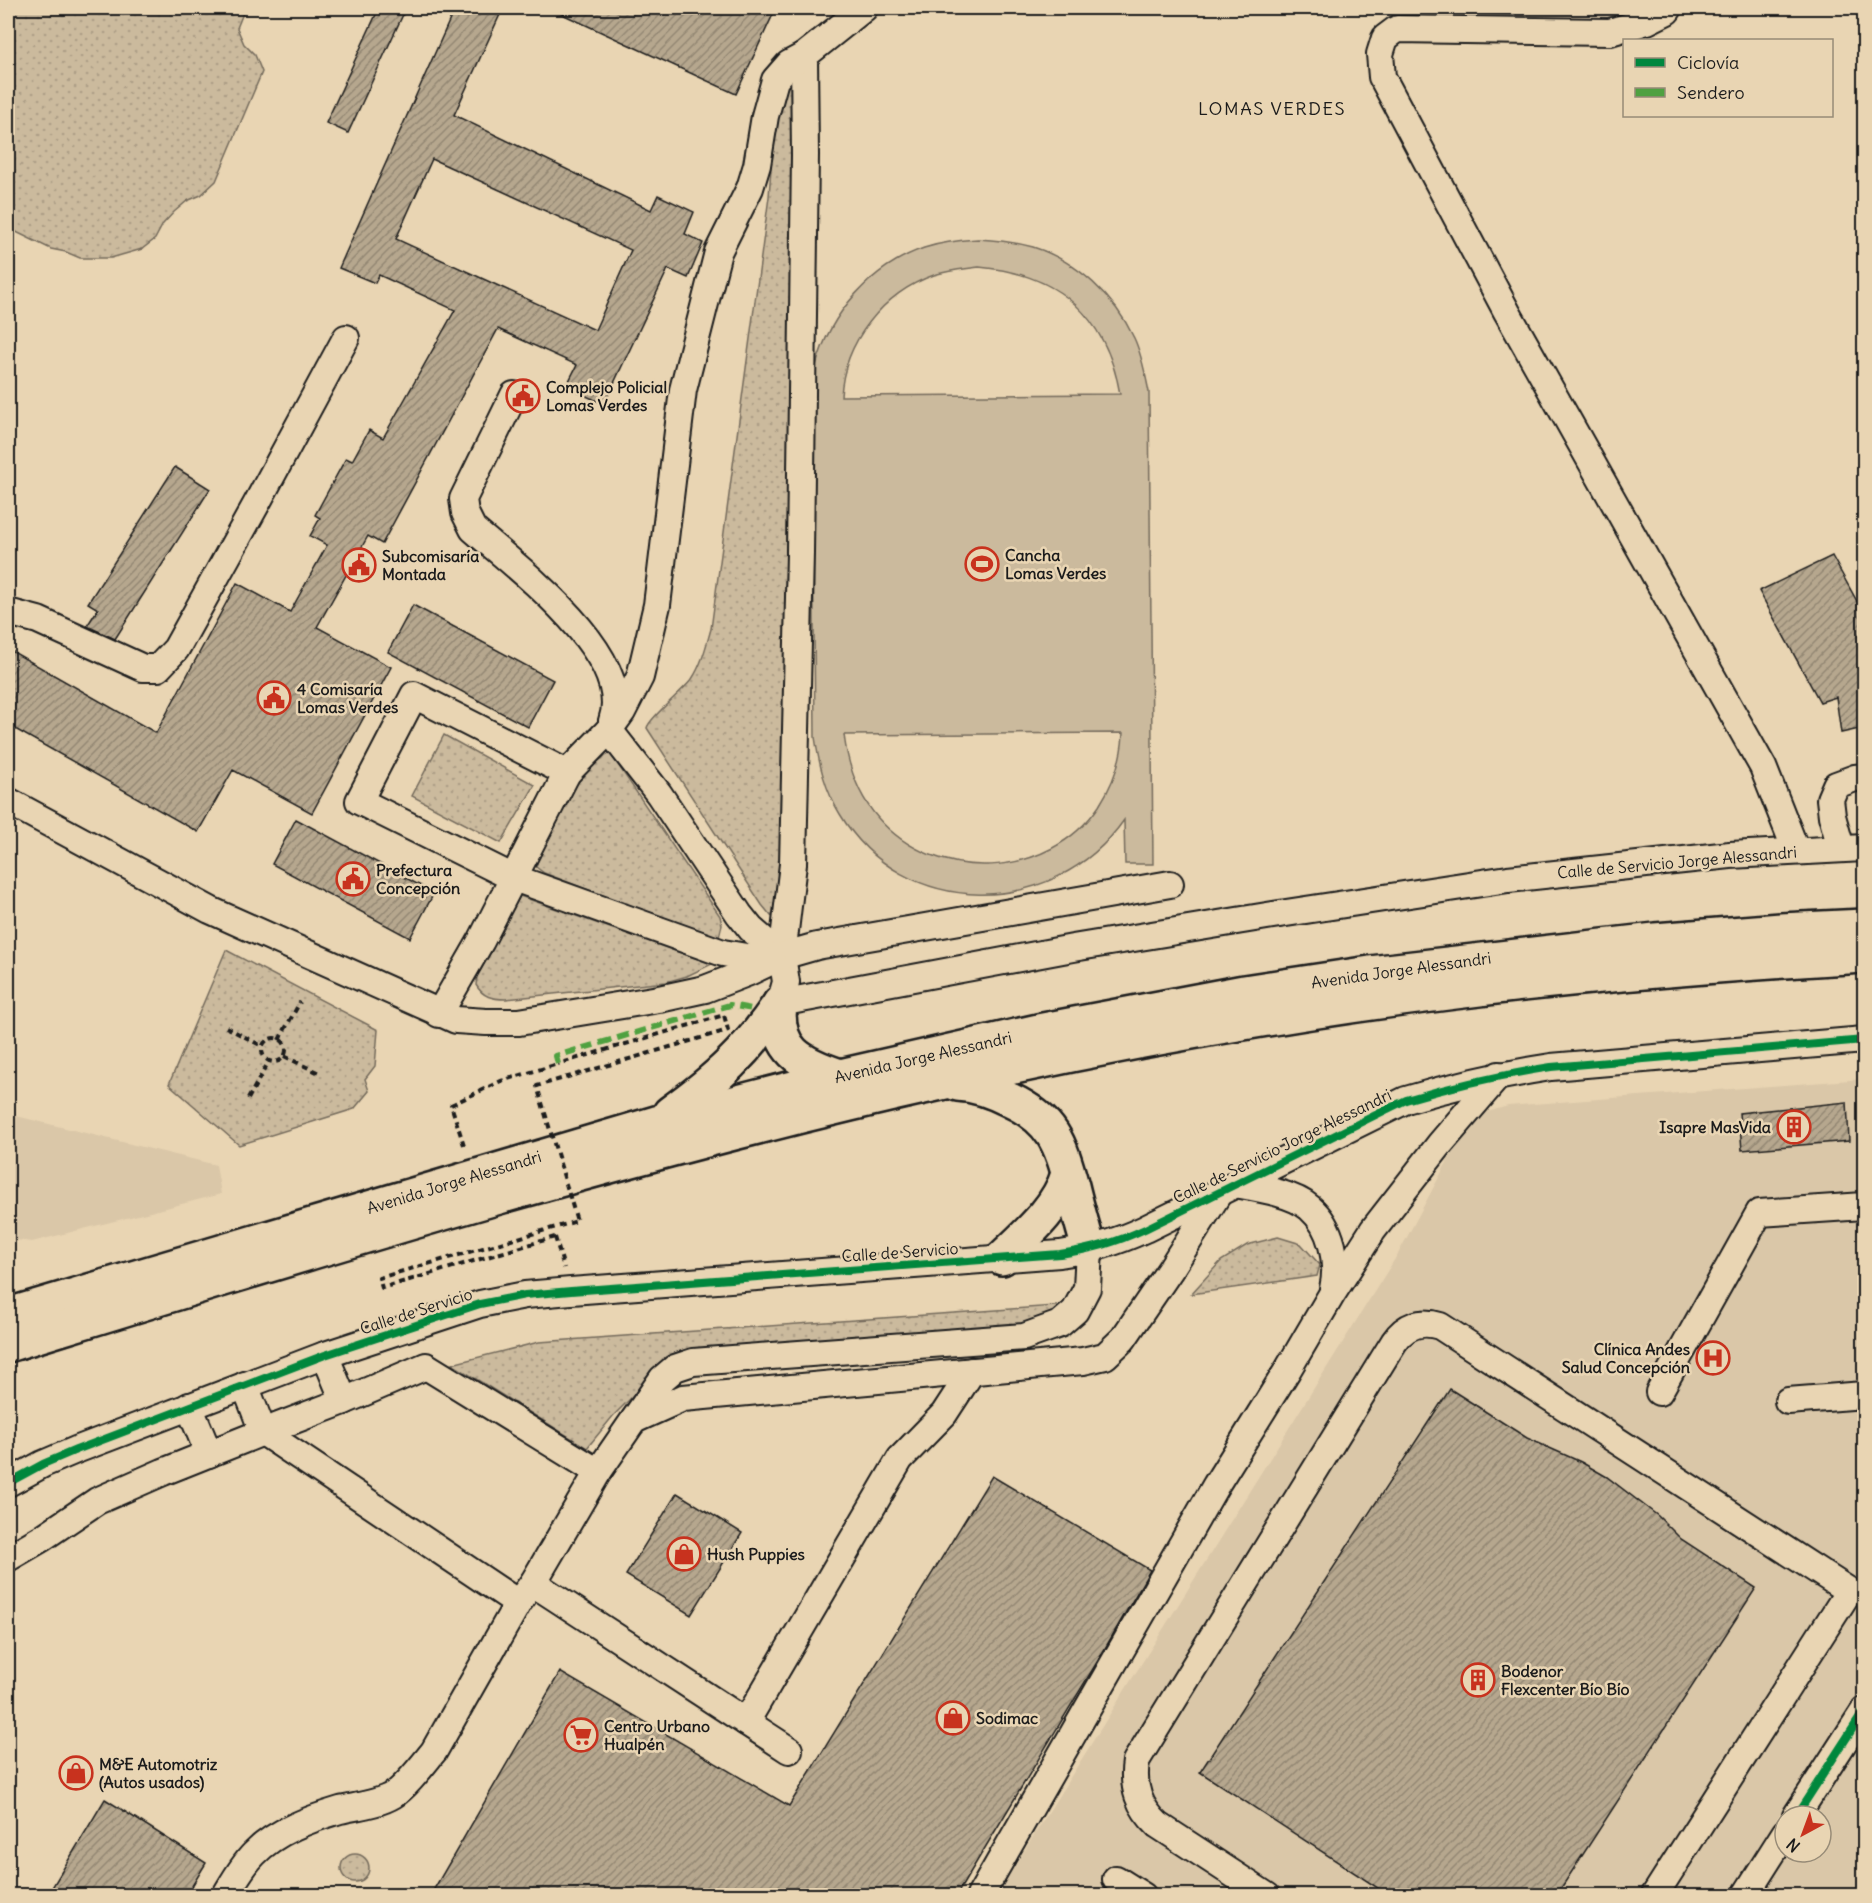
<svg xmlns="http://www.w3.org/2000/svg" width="1872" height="1903" viewBox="0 0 1872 1903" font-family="Delius,sans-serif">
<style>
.built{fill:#dac7a8;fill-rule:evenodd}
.grass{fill:url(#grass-dots);stroke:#746b5c;stroke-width:1.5}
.pitch{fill:#cbba9d;stroke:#746b5c;stroke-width:1.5;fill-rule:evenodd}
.building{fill:url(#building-hatch);stroke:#1c1c1c;stroke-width:1.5;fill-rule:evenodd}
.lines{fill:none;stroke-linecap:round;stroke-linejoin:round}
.minor-casing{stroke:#1c1c1c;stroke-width:30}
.highway-casing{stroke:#1c1c1c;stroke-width:38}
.path{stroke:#1c1c1c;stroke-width:4;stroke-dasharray:6 4.5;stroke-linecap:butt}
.minor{stroke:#e9d5b3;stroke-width:26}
.highway{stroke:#e9d5b3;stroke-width:33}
.path-bridge{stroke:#1c1c1c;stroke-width:4;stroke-dasharray:6 4.5;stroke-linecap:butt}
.quiet{stroke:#4fa141;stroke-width:6;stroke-dasharray:12 6;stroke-linecap:butt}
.cycleway-casing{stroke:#e9d5b3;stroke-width:11}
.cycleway{stroke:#00873e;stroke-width:8}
.labels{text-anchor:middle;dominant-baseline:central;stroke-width:5;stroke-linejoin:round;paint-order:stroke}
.poi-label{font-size:16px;font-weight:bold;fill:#1c1c1c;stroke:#e9d5b3;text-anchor:start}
.street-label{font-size:16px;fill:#1c1c1c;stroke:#e9d5b3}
.neighbourhood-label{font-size:18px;letter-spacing:1.5px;fill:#1c1c1c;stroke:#e9d5b3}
</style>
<defs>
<pattern id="grass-dots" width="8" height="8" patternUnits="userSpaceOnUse" patternTransform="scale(1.5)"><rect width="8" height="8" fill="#cbba9d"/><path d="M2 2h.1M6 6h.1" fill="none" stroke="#ae9f87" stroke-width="1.8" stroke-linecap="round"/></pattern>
<pattern id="building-hatch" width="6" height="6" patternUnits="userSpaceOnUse" patternTransform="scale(1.5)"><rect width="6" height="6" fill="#b6a78e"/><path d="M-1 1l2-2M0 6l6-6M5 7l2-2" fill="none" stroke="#938773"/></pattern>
</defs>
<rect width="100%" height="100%" fill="#e9d5b3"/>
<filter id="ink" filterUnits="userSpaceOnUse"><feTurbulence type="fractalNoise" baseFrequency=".0167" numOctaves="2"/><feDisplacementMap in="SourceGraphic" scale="12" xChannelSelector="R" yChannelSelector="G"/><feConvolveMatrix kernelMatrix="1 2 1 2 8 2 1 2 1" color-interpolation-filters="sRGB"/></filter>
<g filter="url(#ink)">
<g class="built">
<path d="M1864,1079V1895L996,1896L1398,1254L1461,1136L1478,1117L1487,1112L1508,1106ZM1785,1816H1821V1852H1785Z"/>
<polygon points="8,1114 216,1165 221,1194 32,1242 8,1239"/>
</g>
<g class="grass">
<polygon points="8,8 245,8 237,28 244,44 255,55 262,72 216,181 201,195 187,201 174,212 163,224 155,239 142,249 111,258 80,258 66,252 51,249 8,228"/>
<path d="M795,77L779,917L776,919L771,916L762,905L647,728C649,718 683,691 692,679C702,664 706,646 711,629L769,197L772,153L782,91Z"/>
<polygon points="444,735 535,785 501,843 412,796"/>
<polygon points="610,753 720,916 722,925 719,937 717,938 710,936 544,873 536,867 538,858 578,775"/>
<path d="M520,896L709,963L712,964L687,976L666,982L506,999C492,999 483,997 476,985L477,977Z"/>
<polygon points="226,950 378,1030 375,1066 365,1079 369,1091 354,1109 239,1145 169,1084"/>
<polygon points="1278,1237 1301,1244 1320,1265 1317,1276 1191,1294 1221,1261 1247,1245"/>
<polygon points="1069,1305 1049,1328 680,1369 638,1391 613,1416 587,1448 452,1364 539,1342"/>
<circle cx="355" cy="1868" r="14"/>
</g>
<path class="pitch" d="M978,239C997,240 1015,242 1033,247C1077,261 1115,297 1134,338C1142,355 1145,373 1149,392L1153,864H1125L1124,820C1054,920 903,920 840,814C825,790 819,764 815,737L812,394C813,385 814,375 816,366C830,313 872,266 924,248C942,242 960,240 978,239ZM979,267C1059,274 1106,315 1120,394L841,396C844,342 883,293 934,275C948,270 964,269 979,267ZM1123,733C1122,759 1113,784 1099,806C1049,880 936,885 878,818C857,794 848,766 844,735Z"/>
<g class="building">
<polygon points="379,8 406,8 348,133 326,123"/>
<path d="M455,8H503L454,115L651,210L658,195L694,212L685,234L703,243L688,278L668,269L604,404L566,387L577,365L498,329L382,544L368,536L317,627L391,667L312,813L233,770L198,832L8,725V649L156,733L237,583L290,612L327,545L310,536L320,518L315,515L346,458L352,461L369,430L383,438L455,310L379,275L375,283L339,268ZM432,159L631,250L595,330L396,239Z"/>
<polygon points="549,8 776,8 736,94"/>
<polygon points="175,467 210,489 115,639 87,626 98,609 88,603"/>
<polygon points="1832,556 1864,614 1864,728 1841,733 1836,697 1820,702 1759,591"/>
<polygon points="413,605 553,680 528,727 388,652"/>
<polygon points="296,819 434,893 410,938 272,864"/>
<polygon points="1847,1102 1849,1141 1742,1150 1739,1113"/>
<polygon points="1450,1389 1527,1438 1581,1462 1607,1477 1658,1516 1681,1539 1756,1588 1556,1896 1390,1896 1200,1772"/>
<polygon points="992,1476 1150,1570 1100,1657 956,1896 430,1896 560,1672 789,1806"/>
<polygon points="677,1493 742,1533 691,1615 626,1575"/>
<polygon points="105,1799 206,1863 186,1896 47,1896"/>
</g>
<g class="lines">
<g class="minor-casing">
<g id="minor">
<polyline points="1669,8 1667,11 1647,21 1610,32 1397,29 1385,38 1380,54 1382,77 1507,312 1763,767 1793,843 1794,851"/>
<polyline points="804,56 805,155 800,553 793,864 782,956 786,982 780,1003 1073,948 1273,915 1508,879 1730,855 1864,848"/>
<path d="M514,395L463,499L465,513L473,529C517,568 635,655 612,721"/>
<polyline points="8,612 38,620 143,668 158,668 176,649 257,503 346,338"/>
<polyline points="609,730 659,794 739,914 751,929 782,956"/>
<polyline points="567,773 414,695 359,801 514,878 723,953 752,958 782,956 817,946 1170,884"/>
<polyline points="8,801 210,910 456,1020 486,1022 519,1022 659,999 705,989 749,972 772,961"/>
<polyline points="1841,848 1832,816 1830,799 1836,785 1855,778 1864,777"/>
<polyline points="439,1014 481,941 567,773 609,730 622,712 640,677 657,605 683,390 718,252 750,188 757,165 765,116 775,80 789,64 804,56 864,8"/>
<path d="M1235,1184C1257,1188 1293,1193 1310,1208C1332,1227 1339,1262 1333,1289"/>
<polyline points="325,1355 344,1401"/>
<polyline points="245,1385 263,1432 518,1603"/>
<polyline points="1659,1392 1759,1213 1864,1206"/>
<polyline points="1788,1401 1864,1395"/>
<polyline points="189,1406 209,1454"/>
<polyline points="634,1420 683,1398 1083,1361 1105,1356 1123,1339 1172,1267 1220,1191"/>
<path d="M8,1483L43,1464L76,1450L325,1355L480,1304L525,1295L571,1291L1060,1254C1092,1249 1115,1243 1145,1229L1406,1100C1456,1085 1499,1075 1551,1067L1864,1040"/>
<polyline points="8,1558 42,1538 97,1501 163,1472 263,1432 344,1401 426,1366 598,1472"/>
<polyline points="533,1583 789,1750"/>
<polyline points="746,1722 900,1459 944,1414 972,1371"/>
<polyline points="1796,1816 1864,1711"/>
<polyline points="1116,1879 1143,1896"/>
<path d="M225,1896C234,1881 242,1866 254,1854C276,1831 310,1819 340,1810C357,1806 378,1804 393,1795C406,1787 424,1763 434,1751L518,1603L533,1583L598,1472L662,1379L675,1368L693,1362L1024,1337L1060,1324L1075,1311L1087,1288L1089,1249"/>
<polyline points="980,1896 1216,1485 1287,1371 1332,1294 1373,1230 1440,1144 1499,1075"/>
<path d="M1267,1896L1158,1825C1139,1807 1132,1788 1136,1761L1394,1342C1405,1325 1421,1320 1440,1326L1849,1591L1654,1896"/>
<polyline points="1745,1896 1785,1833"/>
</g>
</g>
<g class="highway-casing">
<g id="highway">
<path d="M780,1003C774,1050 800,1063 840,1076"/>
<path d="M957,1084C975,1085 993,1091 1010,1100C1053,1120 1060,1143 1072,1186C1077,1207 1083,1228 1089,1249"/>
<path d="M670,1113C717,1079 747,1052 780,1003"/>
<path d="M1002,1258C1027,1234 1058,1208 1068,1174"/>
<polyline points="8,1315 656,1123 840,1076 1038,1031 1244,992 1370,973 1655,940 1781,930 1864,926"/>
<path d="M8,1345C317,1250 630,1152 946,1082C1114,1044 1284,1013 1455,992C1591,975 1728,964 1864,956"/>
</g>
</g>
<g class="path">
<polyline points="226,1027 262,1046"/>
<circle cx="274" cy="1050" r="12"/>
<polyline points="279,1040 300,1002"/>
<polyline points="284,1056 321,1074"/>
<polyline points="248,1099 269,1061"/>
<polyline points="464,1145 451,1105 501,1081 558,1064"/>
<polyline points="555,1237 564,1268"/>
</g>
<use href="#minor" class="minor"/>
<use href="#highway" class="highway"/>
<polyline class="path-bridge" points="555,1237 382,1288 379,1278 577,1221 537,1086 728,1030 724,1015 558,1064"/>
<polyline class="quiet" points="558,1064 556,1056 730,1005 752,1009"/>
<g class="cycleway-casing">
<g id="cycleway">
<path d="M8,1483L43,1464L76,1450L325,1355L480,1304L525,1295L571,1291L1060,1254C1092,1249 1115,1243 1145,1229L1406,1100C1456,1085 1499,1075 1551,1067L1864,1040"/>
<polyline points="1796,1816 1864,1711"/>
</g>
</g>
<use href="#cycleway" class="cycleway"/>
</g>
</g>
<defs>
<g id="civic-ring" transform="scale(1.725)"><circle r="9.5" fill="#e9d5b3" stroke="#c8321e" stroke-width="1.5"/><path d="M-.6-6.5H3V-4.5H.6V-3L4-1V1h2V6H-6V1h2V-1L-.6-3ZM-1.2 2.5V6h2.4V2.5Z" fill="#c8321e"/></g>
<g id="stadium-ring" transform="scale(1.725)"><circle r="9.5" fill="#e9d5b3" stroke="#c8321e" stroke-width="1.5"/><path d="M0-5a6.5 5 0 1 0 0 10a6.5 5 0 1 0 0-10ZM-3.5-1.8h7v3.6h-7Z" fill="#c8321e"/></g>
<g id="building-ring" transform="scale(1.725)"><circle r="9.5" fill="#e9d5b3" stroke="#c8321e" stroke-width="1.5"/><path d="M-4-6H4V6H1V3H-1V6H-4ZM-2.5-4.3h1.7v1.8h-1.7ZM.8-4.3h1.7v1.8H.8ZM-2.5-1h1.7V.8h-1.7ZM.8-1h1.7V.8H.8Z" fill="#c8321e"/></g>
<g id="hospital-ring" transform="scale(1.725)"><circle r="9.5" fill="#e9d5b3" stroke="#c8321e" stroke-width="1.5"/><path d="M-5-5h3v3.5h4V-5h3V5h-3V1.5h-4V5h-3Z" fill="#c8321e"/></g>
<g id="shop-ring" transform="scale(1.725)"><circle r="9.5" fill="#e9d5b3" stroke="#c8321e" stroke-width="1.5"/><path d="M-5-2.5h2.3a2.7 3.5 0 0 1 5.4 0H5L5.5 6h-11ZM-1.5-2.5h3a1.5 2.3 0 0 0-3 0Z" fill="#c8321e"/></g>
<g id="supermarket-ring" transform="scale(1.725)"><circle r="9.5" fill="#e9d5b3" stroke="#c8321e" stroke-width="1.5"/><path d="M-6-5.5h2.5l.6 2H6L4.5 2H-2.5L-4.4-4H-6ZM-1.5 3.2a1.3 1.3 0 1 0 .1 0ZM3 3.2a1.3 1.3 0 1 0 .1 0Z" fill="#c8321e"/></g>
</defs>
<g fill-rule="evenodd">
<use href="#civic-ring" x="523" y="396"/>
<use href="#stadium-ring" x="982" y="564"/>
<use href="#civic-ring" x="359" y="565"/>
<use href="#civic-ring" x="274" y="698"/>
<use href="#civic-ring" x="353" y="879"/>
<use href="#building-ring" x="1794" y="1127"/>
<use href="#hospital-ring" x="1713" y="1358"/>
<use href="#shop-ring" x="684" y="1554"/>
<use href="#building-ring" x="1478" y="1680"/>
<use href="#shop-ring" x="953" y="1718"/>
<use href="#supermarket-ring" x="581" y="1735"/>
<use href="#shop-ring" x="76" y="1773"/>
</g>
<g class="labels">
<g class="poi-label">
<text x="546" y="387">Complejo Policial<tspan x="546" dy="18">Lomas Verdes</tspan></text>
<text x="1005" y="555">Cancha<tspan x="1005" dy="18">Lomas Verdes</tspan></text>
<text x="382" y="556">Subcomisaría<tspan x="382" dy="18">Montada</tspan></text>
<text x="297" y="689">4 Comisaría<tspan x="297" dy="18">Lomas Verdes</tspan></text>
<text x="376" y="870">Prefectura<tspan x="376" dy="18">Concepción</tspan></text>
<text x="1771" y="1127" text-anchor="end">Isapre MasVida</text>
<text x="1690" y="1349" text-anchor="end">Clínica Andes<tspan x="1690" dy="18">Salud Concepción</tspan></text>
<text x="707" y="1554">Hush Puppies</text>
<text x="1501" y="1671">Bodenor<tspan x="1501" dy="18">Flexcenter Bío Bío</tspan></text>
<text x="976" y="1718">Sodimac</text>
<text x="604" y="1726">Centro Urbano<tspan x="604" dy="18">Hualpén</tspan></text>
<text x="99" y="1764">M&amp;E Automotriz<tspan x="99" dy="18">(Autos usados)</tspan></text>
</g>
<g class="street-label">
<text transform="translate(1677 862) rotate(-5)">Calle de Servicio Jorge Alessandri</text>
<text transform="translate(1401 970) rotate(-8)">Avenida Jorge Alessandri</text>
<text transform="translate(923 1057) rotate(-13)">Avenida Jorge Alessandri</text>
<text transform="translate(1282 1146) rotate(-26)">Calle de Servicio Jorge Alessandri</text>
<text transform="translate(454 1182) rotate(-17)">Avenida Jorge Alessandri</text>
<text transform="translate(900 1252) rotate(-4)">Calle de Servicio</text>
<text transform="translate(416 1311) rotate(-18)">Calle de Servicio</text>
</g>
<g class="neighbourhood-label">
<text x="1272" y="108">LOMAS VERDES</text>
</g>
</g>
<rect width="1872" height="1903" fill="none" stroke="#e9d5b3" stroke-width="30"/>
<rect x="15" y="15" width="1842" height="1873" fill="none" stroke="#1c1c1c" stroke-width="2" filter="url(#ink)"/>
<rect x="1623" y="39" width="210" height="78" fill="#e9d5b3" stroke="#978b77" stroke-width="1.5"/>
<rect x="1635" y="58" width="30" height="9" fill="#00873e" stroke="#978b77" stroke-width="1.5"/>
<text x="1677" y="69" font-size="18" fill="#1c1c1c">Ciclovía</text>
<rect x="1635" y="88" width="30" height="9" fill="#4fa141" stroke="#978b77" stroke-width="1.5"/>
<text x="1677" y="99" font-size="18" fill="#1c1c1c">Sendero</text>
<g transform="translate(1803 1834) rotate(221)"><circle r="28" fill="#e9d5b3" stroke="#978b77" stroke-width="1.5"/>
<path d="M0-4.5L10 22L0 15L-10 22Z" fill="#c8321e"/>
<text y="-9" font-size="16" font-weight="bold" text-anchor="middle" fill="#1c1c1c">N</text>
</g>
</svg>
